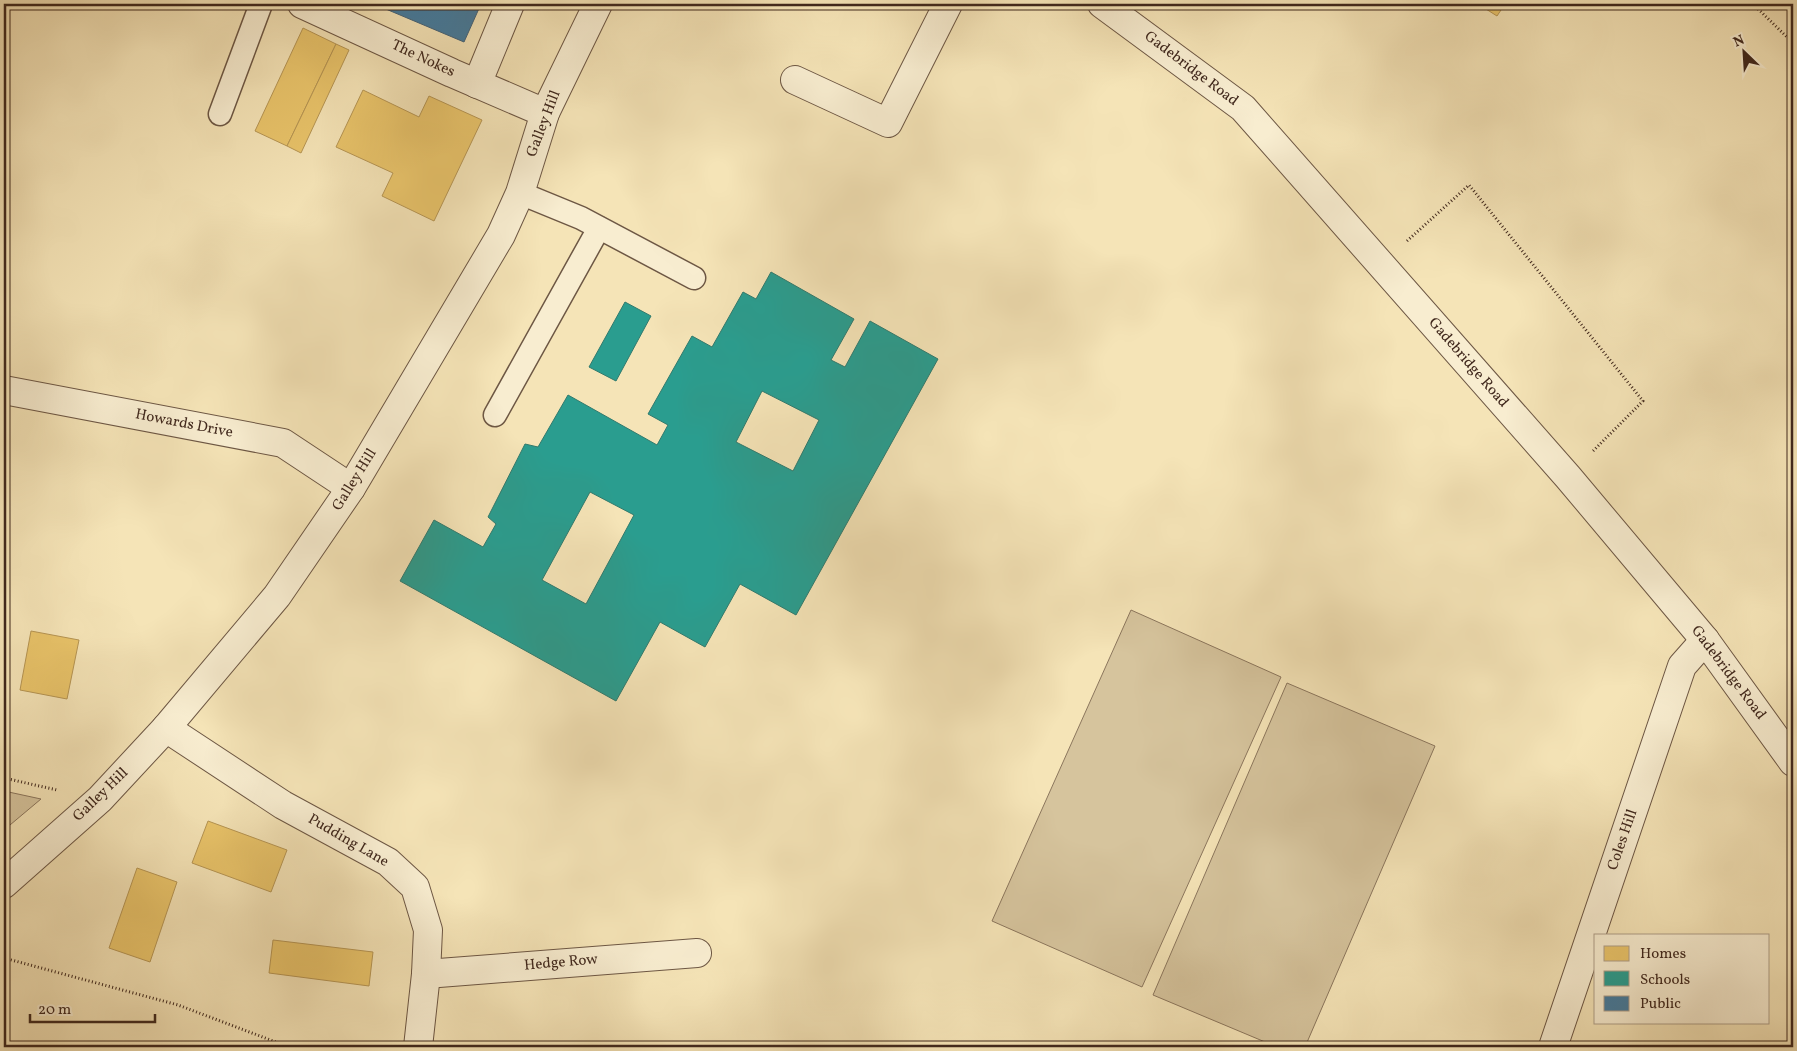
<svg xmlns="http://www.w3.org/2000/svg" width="1797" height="1051" viewBox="0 0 1797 1051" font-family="Vollkorn,serif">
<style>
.green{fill:#d6c49d;stroke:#8b765d}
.homes{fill:#e9c46a;stroke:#b69553}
.schools{fill:#2a9d8f;stroke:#317a6d;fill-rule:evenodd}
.public{fill:#457b9d;stroke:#446277}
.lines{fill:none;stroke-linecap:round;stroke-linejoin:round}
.service-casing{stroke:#6d5744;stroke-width:25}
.minor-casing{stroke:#6d5744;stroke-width:30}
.tertiary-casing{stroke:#6d5744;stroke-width:30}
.path{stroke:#40281d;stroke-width:3;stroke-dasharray:1 2.5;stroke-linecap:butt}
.service{stroke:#f8edd0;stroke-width:22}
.minor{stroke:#f8edd0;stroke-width:28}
.tertiary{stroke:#f8edd0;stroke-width:28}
.labels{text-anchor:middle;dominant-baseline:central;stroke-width:5;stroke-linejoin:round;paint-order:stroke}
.street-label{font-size:15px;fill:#40281d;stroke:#f8edd0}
</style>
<rect width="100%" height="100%" fill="#f5e4b7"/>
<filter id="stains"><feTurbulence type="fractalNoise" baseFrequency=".004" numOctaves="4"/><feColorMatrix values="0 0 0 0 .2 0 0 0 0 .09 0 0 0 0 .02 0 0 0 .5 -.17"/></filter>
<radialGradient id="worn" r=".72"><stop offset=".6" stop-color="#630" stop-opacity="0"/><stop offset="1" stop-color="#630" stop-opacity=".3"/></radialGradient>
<g class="green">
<polygon points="1131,610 1281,677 1142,987 992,921"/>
<polygon points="1287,683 1435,746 1305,1047 1277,1047 1153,995"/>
<polygon points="4,791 41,799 4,830"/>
</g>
<g class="homes">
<polygon points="1478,4 1505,4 1497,16"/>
<polygon points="303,28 336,44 287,146 255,131"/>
<polygon points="336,44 349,50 301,153 287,146"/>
<polygon points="363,90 419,117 429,96 482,120 434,221 382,196 393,173 336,147"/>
<polygon points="31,631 79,640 67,699 20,690"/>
<polygon points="208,821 287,850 271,892 192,863"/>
<polygon points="137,868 177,882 150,962 109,948"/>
<polygon points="273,940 373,952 369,986 269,973"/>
</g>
<g class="schools">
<path d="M771,272L854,319L831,360L845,367L870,321L938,359L796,615L740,584L705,647L660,622L616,701L400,581L434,520L483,547L496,524L488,517L525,444L538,447L568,395L657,445L668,425L648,414L692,336L712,347L743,292L756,299ZM762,391L819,420L793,471L736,442ZM590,492L634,515L586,604L542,580Z"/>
<polygon points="625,302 651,316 616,381 589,367"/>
</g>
<polygon class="public" points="374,4 481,4 464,42"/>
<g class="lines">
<g class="service-casing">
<g id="service">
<polyline points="220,114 261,4"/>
<polyline points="520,193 581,218 694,278"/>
<polyline points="495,415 599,228"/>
</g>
</g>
<g class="minor-casing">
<g id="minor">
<polyline points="302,4 452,73 545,113"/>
<polyline points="795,80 888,123 948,4"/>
<polyline points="477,84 510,4"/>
<polyline points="4,390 283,443 351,488"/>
<polyline points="166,728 283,805 388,862 415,887 428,930 426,974 418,1047"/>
<polyline points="426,974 697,953"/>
<polyline points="1553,1047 1682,666 1705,640"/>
</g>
</g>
<g class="tertiary-casing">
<g id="tertiary">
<polyline points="1102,4 1243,108 1568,477 1705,640 1793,762"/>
<polyline points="4,884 100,799 166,728 277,596 351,488 501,235 520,193 545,113 598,4"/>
</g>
</g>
<g class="path">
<polyline points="1753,4 1791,41 1793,39"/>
<polyline points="1407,241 1469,185 1643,401 1592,452"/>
<polyline points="4,778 57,790"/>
<polyline points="4,958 178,1005 289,1047"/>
</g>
<use href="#service" class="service"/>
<use href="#minor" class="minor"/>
<use href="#tertiary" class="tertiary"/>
</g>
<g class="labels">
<g class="street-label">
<text transform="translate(423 59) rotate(25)">The Nokes</text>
<text transform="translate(1191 69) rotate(37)">Gadebridge Road</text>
<text transform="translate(544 124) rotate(-69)">Galley Hill</text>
<text transform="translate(1468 363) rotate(49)">Gadebridge Road</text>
<text transform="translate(184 424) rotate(11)">Howards Drive</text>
<text transform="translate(355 480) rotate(-58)">Galley Hill</text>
<text transform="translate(1728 673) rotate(53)">Gadebridge Road</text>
<text transform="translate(101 795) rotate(-44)">Galley Hill</text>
<text transform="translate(1623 840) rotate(-71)">Coles Hill</text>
<text transform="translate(348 841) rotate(30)">Pudding Lane</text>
<text transform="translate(561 963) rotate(-5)">Hedge Row</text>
</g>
</g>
<rect width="1797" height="1051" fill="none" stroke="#f5e4b7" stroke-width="20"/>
<rect x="5" y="5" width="1787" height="1041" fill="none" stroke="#40281d" stroke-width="2.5"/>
<rect x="10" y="10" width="1777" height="1031" fill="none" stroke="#40281d"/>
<rect x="1594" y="934" width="175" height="90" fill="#f8edd0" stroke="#ae9e88"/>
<rect x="1604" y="946" width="25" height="15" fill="#e9c46a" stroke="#ae9e88"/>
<text x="1640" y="958" font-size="15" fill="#40281d">Homes</text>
<rect x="1604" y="971" width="25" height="15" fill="#2a9d8f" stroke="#ae9e88"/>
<text x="1640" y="984" font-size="15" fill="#40281d">Schools</text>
<rect x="1604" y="996" width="25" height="15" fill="#457b9d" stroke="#ae9e88"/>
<text x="1640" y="1008" font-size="15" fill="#40281d">Public</text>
<g transform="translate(1744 52) rotate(335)" stroke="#f8edd0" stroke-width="4" paint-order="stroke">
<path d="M0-4L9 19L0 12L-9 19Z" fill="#40281d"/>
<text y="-8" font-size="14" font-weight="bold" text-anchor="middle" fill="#40281d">N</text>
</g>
<path d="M30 1014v8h125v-8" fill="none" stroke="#40281d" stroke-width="2.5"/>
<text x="38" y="1014" font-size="15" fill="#40281d" stroke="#f8edd0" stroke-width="4" paint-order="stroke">20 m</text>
<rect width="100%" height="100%" filter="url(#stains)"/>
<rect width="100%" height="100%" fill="url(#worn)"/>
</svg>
